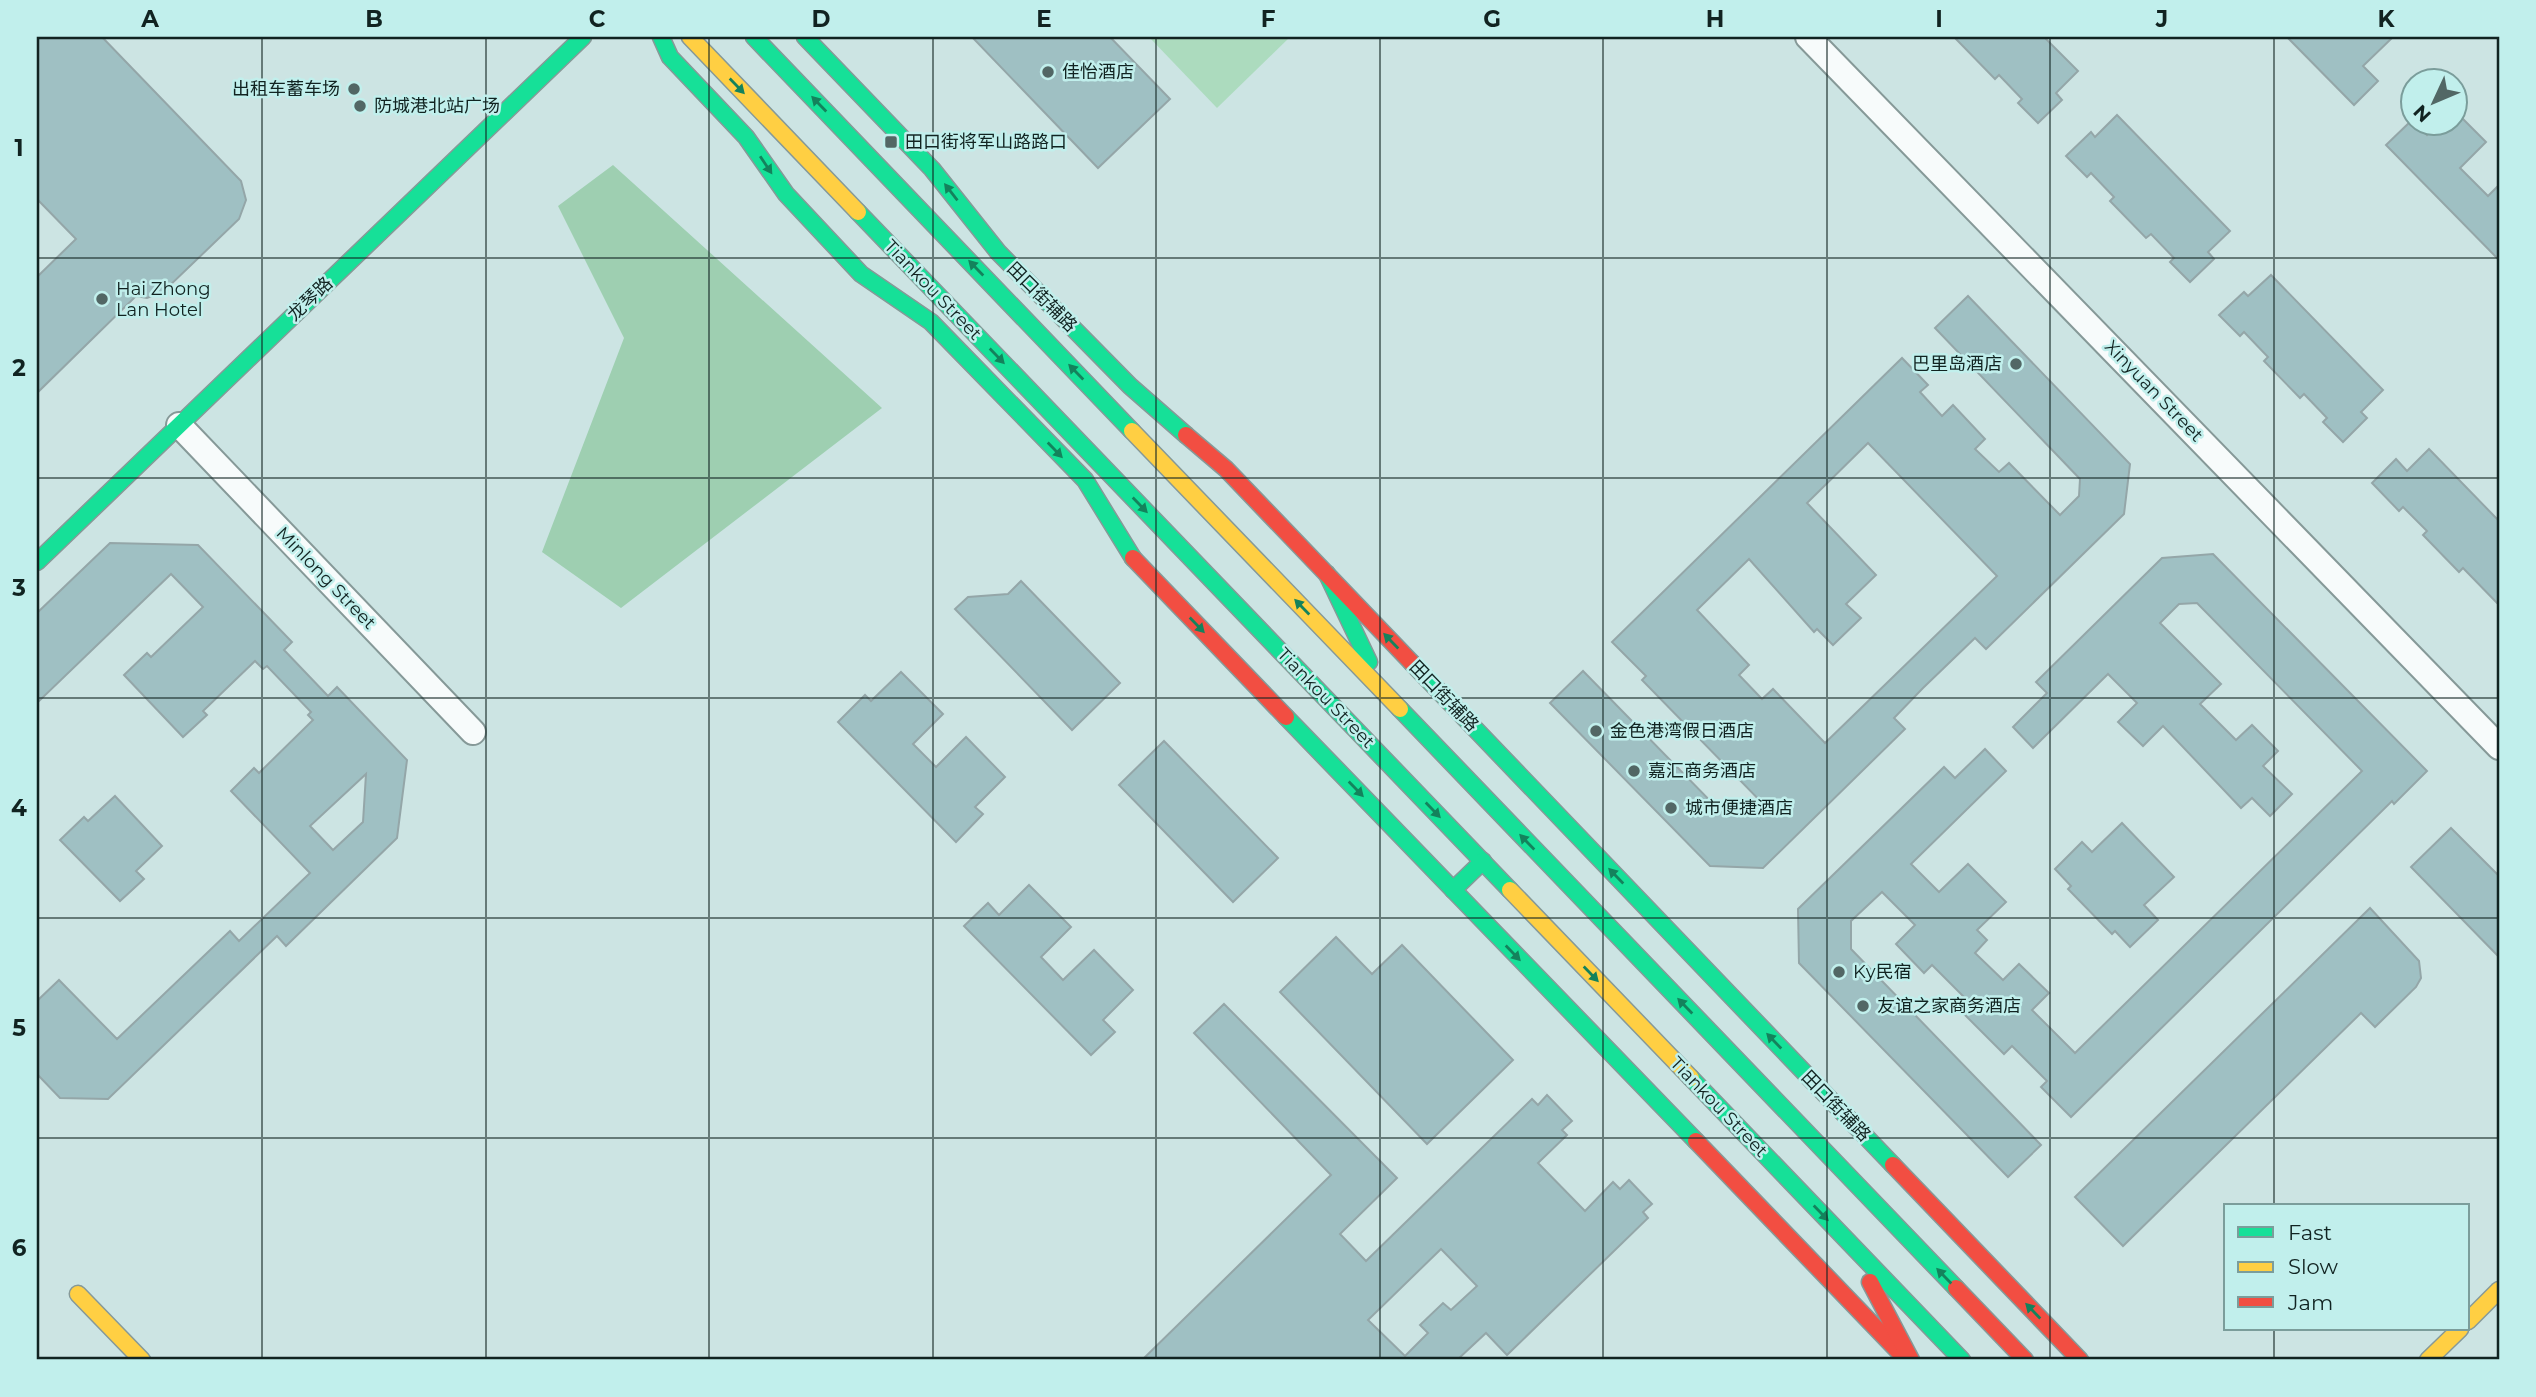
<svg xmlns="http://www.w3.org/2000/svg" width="2536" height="1397" viewBox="0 0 2536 1397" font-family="Montserrat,'Noto Sans SC',sans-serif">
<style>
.green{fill:#acdbbe}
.forest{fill:#9ecfb1}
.building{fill:#9fc0c3;stroke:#94a6a8;stroke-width:2;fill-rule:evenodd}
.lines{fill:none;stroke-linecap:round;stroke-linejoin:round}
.street-casing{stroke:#869998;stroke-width:28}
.fast-casing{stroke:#869998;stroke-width:19}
.slow-casing{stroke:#869998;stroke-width:19}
.jam-casing{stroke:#869998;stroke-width:19}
.street{stroke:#f7fbfb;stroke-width:24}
.fast{stroke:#16e098;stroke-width:16}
.slow{stroke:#ffcf43;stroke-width:16}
.jam{stroke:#f24e42;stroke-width:16}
.oneway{fill:#14825c}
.grid{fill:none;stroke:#112321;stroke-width:2;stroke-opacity:0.55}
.poi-dot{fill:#526765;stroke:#c1efec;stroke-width:2.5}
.labels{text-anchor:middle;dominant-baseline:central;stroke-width:5;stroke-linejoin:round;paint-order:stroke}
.poi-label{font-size:18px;fill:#112321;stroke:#c1efec;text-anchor:start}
.street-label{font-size:18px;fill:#112321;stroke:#c1efec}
.neatline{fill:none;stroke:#112321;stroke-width:2.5}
.grid-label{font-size:23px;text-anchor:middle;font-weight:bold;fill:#112321}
</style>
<rect width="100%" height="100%" fill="#cce4e3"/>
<polygon class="green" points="1149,37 1290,37 1217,108"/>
<polygon class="forest" points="613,165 882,408 621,608 542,552 624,338 558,206"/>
<g class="building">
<polygon points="37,37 102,37 241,181 246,200 239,219 163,292 147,298 136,296 37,393 37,277 76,239 37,199"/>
<polygon points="972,37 1110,37 1170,99 1098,168"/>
<polygon points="1954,37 2044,37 2078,71 2056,93 2062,100 2038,123 2018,103 2022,99 1999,75 1995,79"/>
<polygon points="2287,37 2393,37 2363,66 2378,81 2354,105"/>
<polygon points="2455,111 2486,142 2460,168 2488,196 2499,185 2499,260 2386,145 2412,120 2427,135 2439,122 2455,122"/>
<polygon points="2117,115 2230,231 2208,252 2214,259 2190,282 2170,262 2174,258 2151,234 2146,238 2110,201 2114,197 2091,173 2087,177 2066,156 2091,132 2095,137"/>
<polygon points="2271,275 2383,390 2361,412 2367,418 2343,442 2323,422 2327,418 2304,394 2300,398 2264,361 2268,357 2244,332 2240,336 2219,315 2244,292 2248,296"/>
<path d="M1968,296L2130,464L2124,514L1986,649L1975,638L1923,688L1894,718L1905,729L1763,868L1710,866L1550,703L1583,671L1724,815L1773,814L1642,680L1646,676L1612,642L1902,358L1928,385L1920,392L1942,416L1953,405L1985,439L1975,449L1999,472L2009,463L2060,515L2079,496L2080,479L1935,328ZM1868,443L1997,576L1825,743L1773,689L1762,699L1739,675L1749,665L1697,610L1749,559L1814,632L1817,629L1833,645L1861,618L1846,604L1876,575L1807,503Z"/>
<polygon points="2429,449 2499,521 2499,605 2463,568 2459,572 2423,535 2427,531 2403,507 2399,511 2372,483 2396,459 2407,471"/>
<path d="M110,543L198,545L292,642L284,650L328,696L337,687L407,760L397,838L286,946L277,936L108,1099L60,1098L37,1074V1001L59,980L117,1039L230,931L239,941L310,873L231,791L254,768L259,773L313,720L308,715L311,712L267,666L263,669L255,661L203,711L207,715L183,737L124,675L147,653L151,657L203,607L171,574L37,703V613ZM366,774L363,822L333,850L310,826Z"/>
<polygon points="2213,554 2427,771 2394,804 2392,801 2071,1117 2041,1087 2047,1081 2012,1046 2004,1054 1957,1007 1966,999 1932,965 1924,973 1896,944 1915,925 1882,892 1851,921 1851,949 2041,1145 2008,1177 1799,963 1798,909 1944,767 1955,778 1985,749 2006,771 1911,864 1939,892 1968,864 2006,902 1977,930 1987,940 1975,953 2003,980 2019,964 2049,993 2032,1010 2075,1053 2362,771 2197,603 2179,604 2160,623 2221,684 2200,704 2236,740 2252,725 2278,751 2263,766 2292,794 2270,816 2252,798 2241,808 2163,726 2143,746 2118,722 2137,703 2108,674 2033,748 2013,727 2047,693 2036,682 2162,558"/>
<polygon points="1021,581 1120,683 1072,730 955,609 968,597 1008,594"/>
<polygon points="901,672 943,714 913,744 936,767 966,737 1005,777 975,807 983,814 956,842 838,722 865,695 871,701"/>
<polygon points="1164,741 1278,858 1233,902 1119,785"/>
<polygon points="115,796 162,846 136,871 144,879 120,901 60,840 84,817 88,821"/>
<polygon points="2122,823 2174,877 2144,905 2158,920 2130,947 2115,931 2112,934 2068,889 2071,886 2055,869 2082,842 2092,852"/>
<polygon points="2451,828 2499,876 2499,957 2411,867"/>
<polygon points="1029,885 1071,927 1041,957 1063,980 1094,950 1133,990 1103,1020 1115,1032 1091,1055 964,926 988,903 999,915"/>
<polygon points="2370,908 2419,961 2421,978 2416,987 2375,1027 2361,1013 2123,1246 2075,1197"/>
<polygon points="1336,937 1372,974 1402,945 1513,1060 1427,1144 1280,992"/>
<path d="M1224,1004L1397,1178L1340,1234L1366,1261L1532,1099L1538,1105L1547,1095L1572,1121L1562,1130L1567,1135L1538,1163L1585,1211L1613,1182L1620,1189L1629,1180L1652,1204L1643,1212L1648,1218L1507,1355L1486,1333L1457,1360H1142L1331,1175L1194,1033ZM1441,1249L1477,1286L1451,1310L1443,1303L1420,1325L1428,1333L1405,1356L1368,1320Z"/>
</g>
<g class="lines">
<g class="street-casing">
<g id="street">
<polyline points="1808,37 2499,747"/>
<polyline points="179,425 473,732"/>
</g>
</g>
<g class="fast-casing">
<g id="fast">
<polyline points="661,37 670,57 746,137 786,194 861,274 931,322 1085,480 1133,558"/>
<polyline points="754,37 1132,431"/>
<polyline points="805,37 932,169 998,252 1130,386 1186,435"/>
<polyline points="858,212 1510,890"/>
<polyline points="37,562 583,37"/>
<polyline points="1327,574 1369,662"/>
<polyline points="1412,663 1893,1165"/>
<polyline points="1400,709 1956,1288"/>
<polyline points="1286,717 1696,1141"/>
<polyline points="1453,890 1483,861"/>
<polyline points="1691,1078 1962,1360"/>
</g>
</g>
<g class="slow-casing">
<g id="slow">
<polyline points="690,37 858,212"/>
<polyline points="1132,431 1400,709"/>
<polyline points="1510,890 1691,1078"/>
<polyline points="78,1294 142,1360"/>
<polyline points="2468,1321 2499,1290"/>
<polyline points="2428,1360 2460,1329"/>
</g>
</g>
<g class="jam-casing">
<g id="jam">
<polyline points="1186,435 1226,469 1412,663"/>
<polyline points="1133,558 1286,717"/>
<polyline points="1696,1141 1900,1353"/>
<polyline points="1893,1165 2080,1360"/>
<polyline points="1870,1282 1911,1360"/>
<polyline points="1956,1288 2025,1360"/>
</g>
</g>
<use href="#street" class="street"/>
<use href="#fast" class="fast"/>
<use href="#slow" class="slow"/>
<use href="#jam" class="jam"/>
</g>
<defs><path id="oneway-solid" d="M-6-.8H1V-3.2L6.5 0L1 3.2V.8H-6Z" transform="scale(1.75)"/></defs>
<g class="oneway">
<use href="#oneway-solid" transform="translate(737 86) rotate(46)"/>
<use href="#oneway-solid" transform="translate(819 104) rotate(-134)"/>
<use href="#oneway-solid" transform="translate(766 165) rotate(56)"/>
<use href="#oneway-solid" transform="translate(951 192) rotate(-128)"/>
<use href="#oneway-solid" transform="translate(976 268) rotate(-134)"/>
<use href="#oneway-solid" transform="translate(997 356) rotate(46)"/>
<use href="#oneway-solid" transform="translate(1076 372) rotate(-134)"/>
<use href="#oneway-solid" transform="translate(1055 450) rotate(46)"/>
<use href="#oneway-solid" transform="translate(1140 505) rotate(46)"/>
<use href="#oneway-solid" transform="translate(1302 607) rotate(-134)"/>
<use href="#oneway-solid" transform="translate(1197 625) rotate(46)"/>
<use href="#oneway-solid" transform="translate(1391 641) rotate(-134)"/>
<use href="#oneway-solid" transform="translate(1356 789) rotate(46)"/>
<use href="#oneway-solid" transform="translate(1433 810) rotate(46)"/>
<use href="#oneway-solid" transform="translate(1527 842) rotate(-134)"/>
<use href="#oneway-solid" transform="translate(1616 876) rotate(-134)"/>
<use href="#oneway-solid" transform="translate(1513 953) rotate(46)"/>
<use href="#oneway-solid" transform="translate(1591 974) rotate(46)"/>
<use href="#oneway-solid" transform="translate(1685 1006) rotate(-134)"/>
<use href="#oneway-solid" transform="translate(1774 1041) rotate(-134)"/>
<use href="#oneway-solid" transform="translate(1821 1213) rotate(46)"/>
<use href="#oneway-solid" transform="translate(1944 1276) rotate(-134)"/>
<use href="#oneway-solid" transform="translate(2033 1311) rotate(-134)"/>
</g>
<path class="grid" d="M262,37V1360M486,37V1360M709,37V1360M933,37V1360M1156,37V1360M1380,37V1360M1603,37V1360M1827,37V1360M2050,37V1360M2274,37V1206M37,258H2499M37,478H2499M37,698H2499M37,918H2499M37,1138H2499M2274,1329V1360"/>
<g class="poi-dot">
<circle cx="1048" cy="72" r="7"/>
<circle cx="354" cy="89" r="7"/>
<circle cx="360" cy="106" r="7"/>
<rect x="884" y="135" width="14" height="14" rx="3.5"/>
<circle cx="102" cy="299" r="7"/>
<circle cx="2016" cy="364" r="7"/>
<circle cx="1596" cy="731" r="7"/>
<circle cx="1634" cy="771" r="7"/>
<circle cx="1671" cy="808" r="7"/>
<circle cx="1839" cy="972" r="7"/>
<circle cx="1863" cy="1006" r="7"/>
</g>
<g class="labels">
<g class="poi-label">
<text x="1062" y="72">佳怡酒店</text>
<text x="340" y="89" text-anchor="end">出租车蓄车场</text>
<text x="374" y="106">防城港北站广场</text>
<text x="905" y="142">田口街将军山路路口</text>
<text x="116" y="289">Hai Zhong<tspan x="116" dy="21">Lan Hotel</tspan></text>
<text x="2002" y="364" text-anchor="end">巴里岛酒店</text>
<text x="1610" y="731">金色港湾假日酒店</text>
<text x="1648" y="771">嘉汇商务酒店</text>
<text x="1685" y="808">城市便捷酒店</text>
<text x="1853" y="972">Ky民宿</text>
<text x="1877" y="1006">友谊之家商务酒店</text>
</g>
<g class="street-label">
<text transform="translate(933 290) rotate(46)">Tiankou Street</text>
<text transform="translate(1042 297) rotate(45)">田口街辅路</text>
<text transform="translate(310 299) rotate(-44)">龙琴路</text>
<text transform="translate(2154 391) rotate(46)">Xinyuan Street</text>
<text transform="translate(326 578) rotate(46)">Minlong Street</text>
<text transform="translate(1444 696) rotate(46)">田口街辅路</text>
<text transform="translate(1326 698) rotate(46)">Tiankou Street</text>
<text transform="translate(1836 1106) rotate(46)">田口街辅路</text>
<text transform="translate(1719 1107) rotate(46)">Tiankou Street</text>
</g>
</g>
<rect width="2536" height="1397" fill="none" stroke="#c1efec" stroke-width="77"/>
<rect x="2224" y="1204" width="245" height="126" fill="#c1efec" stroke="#7b9d9b" stroke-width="2"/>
<rect x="2238" y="1227" width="35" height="10" fill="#16e098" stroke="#7b9d9b" stroke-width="2"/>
<text x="2288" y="1240" font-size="21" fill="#112321">Fast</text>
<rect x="2238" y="1262" width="35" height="10" fill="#ffcf43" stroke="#7b9d9b" stroke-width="2"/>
<text x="2288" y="1274" font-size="21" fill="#112321">Slow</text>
<rect x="2238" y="1297" width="35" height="10" fill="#f24e42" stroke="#7b9d9b" stroke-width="2"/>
<text x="2288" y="1310" font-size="21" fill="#112321">Jam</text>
<g transform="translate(2434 102) rotate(226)"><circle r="33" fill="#c1efec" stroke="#7b9d9b" stroke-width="2"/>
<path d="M0-5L12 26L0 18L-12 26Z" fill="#526765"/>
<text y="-10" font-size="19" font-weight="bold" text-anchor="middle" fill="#112321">N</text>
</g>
<rect x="38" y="38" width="2460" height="1320" class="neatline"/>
<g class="grid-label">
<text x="150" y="27">A</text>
<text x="374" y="27">B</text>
<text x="597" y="27">C</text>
<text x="821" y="27">D</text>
<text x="1044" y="27">E</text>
<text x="1268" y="27">F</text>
<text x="1492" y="27">G</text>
<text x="1715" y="27">H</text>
<text x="1939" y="27">I</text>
<text x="2162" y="27">J</text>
<text x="2386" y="27">K</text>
<text x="19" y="156">1</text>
<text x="19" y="376">2</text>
<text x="19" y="596">3</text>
<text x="19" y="816">4</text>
<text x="19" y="1036">5</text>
<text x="19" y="1256">6</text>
</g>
</svg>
